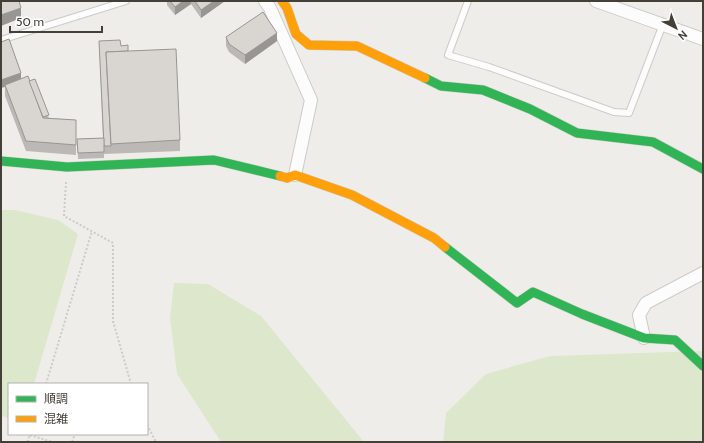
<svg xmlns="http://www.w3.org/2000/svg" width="704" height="443" viewBox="0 0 704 443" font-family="Cabin,'Noto Sans JP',sans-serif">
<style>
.green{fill:#dde7cc}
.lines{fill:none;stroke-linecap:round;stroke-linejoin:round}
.lane-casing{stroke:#cdcbc8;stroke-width:8}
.street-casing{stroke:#cdcbc8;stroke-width:14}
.fast-casing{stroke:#cdcac1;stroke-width:10}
.slow-casing{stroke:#cdcac1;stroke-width:10}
.path{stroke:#cdcbc7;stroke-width:2;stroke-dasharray:2 2;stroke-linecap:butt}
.lane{stroke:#fdfcfc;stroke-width:6}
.street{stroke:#fdfcfc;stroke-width:12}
.fast{stroke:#30b455;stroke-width:9}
.slow{stroke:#ff9f0a;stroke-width:9}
.wall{fill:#bbb8b5}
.shaded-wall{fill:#989693}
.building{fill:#d9d6d2;stroke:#989693}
</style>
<rect width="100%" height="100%" fill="#efedea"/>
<g class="green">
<polygon points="1,210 15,210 58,220 78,234 34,384 9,384 9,418 1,416"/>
<polygon points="174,283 208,284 261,316 364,442 221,442 177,374 170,318"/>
<polygon points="703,351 703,442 443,442 446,413 486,374 550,356"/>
</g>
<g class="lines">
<g class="lane-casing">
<g id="lane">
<polyline points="468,1 448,55 489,67 614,112 629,113 663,24"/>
<polyline points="1,40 126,1"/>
</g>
</g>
<g class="street-casing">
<g id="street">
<polyline points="265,1 270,8 311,100 295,175"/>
<polyline points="596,1 703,39"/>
<polyline points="644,338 639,315 646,303 703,273"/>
</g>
</g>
<g class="fast-casing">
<g id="fast">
<polyline points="425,78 441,86 483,90 530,109 577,133 653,142 703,169"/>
<polyline points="1,161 67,167 214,160 280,176"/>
<polyline points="445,247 517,303 533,292 582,314 644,338 675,340 703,366"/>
</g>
</g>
<g class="slow-casing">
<g id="slow">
<polyline points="282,1 287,8 296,34 309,45 357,46 425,78"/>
<polyline points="280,176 287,178 295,175 352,195 434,238 445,247"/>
</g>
</g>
<g class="path">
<polyline points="66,182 64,216 113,243 113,321 131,384"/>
<polyline points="46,384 92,231"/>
<polyline points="147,425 156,442"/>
<polyline points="30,435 52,442"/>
<polyline points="28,442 30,434"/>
<polyline points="72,442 75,434"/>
</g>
<use href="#lane" class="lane"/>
<use href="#street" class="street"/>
<use href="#fast" class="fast"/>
<use href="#slow" class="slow"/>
</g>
<g class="wall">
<polygon points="167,1 225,1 201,18 191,4 175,15 167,5"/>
<polygon points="226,37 277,41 245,64 229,52 226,46"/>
<polygon points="99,41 121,46 128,51 180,140 180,151 104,154 104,158 78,159 77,139 103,138"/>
<polygon points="1,42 21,79 29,81 49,118 76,120 76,155 26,151 5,96 5,87"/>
</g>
<g class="shaded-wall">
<polygon points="183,1 191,1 191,4 175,15 175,7"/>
<polygon points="214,1 225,1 201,18 201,10"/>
<polygon points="21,8 21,18 1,26 1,15"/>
<polygon points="277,33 277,41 245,64 245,55"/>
<polygon points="21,73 21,81 5,85 5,87 1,88 1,80"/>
</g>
<g class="building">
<polygon points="1,1 19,1 21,8 1,15"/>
<polygon points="170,1 183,1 175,7"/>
<polygon points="195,1 214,1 201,10"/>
<polygon points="263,12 277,33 245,55 229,44 226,37"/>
<polygon points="9,39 21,73 1,80 1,42"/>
<polygon points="120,40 121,46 128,45 128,51 106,52 111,146 104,146 99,41"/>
<polygon points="176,49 180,140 111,144 106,52"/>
<polygon points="28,76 43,118 76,120 76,145 26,141 5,85"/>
<polygon points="35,79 49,115 43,117 29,81"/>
<polygon points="104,138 104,152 78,153 77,139"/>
</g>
<rect width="704" height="443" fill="none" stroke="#443f37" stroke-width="4"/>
<rect x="8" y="383" width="140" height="52" fill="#ffffff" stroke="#b4b2af"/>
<rect x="16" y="396" width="20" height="6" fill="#30b455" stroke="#b4b2af"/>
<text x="44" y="403" font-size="12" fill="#443f37">順調</text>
<rect x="16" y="416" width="20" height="6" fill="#ff9f0a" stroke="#b4b2af"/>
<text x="44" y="423" font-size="12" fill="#443f37">混雑</text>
<g transform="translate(676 28) rotate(138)" stroke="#ffffff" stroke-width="3" paint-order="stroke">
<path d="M0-3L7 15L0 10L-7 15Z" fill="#443f37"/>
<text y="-6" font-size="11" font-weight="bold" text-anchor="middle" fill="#443f37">N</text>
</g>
<path d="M10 26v6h92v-6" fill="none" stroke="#443f37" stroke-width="2"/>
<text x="16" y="26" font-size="12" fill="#443f37" stroke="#ffffff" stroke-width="3" paint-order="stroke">50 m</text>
</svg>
